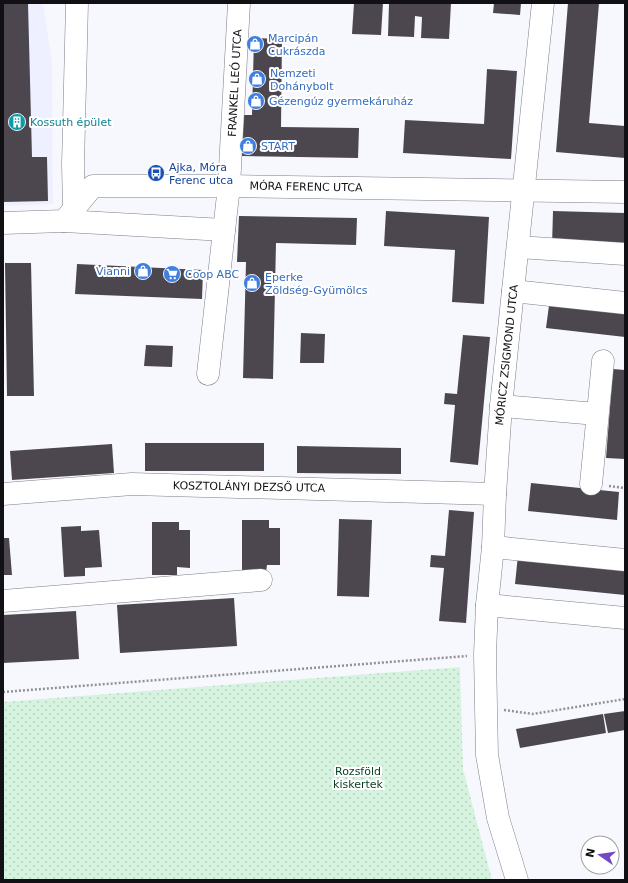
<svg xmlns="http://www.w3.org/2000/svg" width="628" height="883" viewBox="0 0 628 883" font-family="'DejaVu Sans',sans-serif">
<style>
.built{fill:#eef0ff}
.garden{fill:url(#garden-dots)}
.building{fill:#4c474e}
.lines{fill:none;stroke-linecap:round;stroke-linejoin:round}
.minor-casing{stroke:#7d7e88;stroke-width:23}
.path{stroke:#919196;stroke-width:2.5;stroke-dasharray:2 2;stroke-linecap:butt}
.minor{stroke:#fff;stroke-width:22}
.labels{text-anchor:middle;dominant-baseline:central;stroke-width:4;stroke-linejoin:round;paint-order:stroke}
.shop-label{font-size:11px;fill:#366cbe;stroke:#fff;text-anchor:start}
.street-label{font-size:11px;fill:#111115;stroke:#fff}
.culture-label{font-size:11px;fill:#0d838f;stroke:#fff;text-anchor:start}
.transit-label{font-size:11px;fill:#164399;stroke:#fff;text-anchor:start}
.park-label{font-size:11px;fill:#073d23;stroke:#fff}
</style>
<defs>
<pattern id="garden-dots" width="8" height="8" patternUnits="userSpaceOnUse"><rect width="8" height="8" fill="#d6f3e0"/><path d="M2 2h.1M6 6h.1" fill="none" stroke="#b7cfbf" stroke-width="1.8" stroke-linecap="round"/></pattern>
</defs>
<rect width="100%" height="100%" fill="#f7f8fe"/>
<polygon class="built" points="3,3 43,3 52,64 53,204 3,206"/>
<polygon class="garden" points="460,667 463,769 492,880 3,880 3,702"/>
<g class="building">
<polygon points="3,3 28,3 32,157 47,157 48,201 3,202 3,158 4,158 3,87"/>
<polygon points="354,3 383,3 381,35 352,34"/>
<polygon points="389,3 451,3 449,39 421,38 422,17 415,16 414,37 388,36"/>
<polygon points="494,3 521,3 520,15 493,13"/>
<polygon points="568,3 599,3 589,123 625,126 625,158 556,152"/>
<polygon points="254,38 282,39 281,127 359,128 358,158 242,156 243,115 252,115"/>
<polygon points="487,69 517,71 511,159 403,153 405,120 484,124"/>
<polygon points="386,211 489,217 484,304 452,302 455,250 384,246"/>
<polygon points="553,211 625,213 625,248 552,246"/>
<polygon points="239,216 357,218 356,245 276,243 273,379 243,378 246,262 237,262"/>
<polygon points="5,263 31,263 34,396 7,396"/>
<polygon points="77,264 203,270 202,299 75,294"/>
<polygon points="550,298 625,307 625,337 546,328"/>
<polygon points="301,333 325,334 324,363 300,363"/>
<polygon points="463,335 490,337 478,465 450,462 455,405 444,404 445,393 457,394"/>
<polygon points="146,345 173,346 172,367 144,366"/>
<polygon points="613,369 625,370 625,459 606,458"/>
<rect x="145" y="443" width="119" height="28"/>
<polygon points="112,444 114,473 12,480 10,451"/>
<polygon points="297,446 401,448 401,474 297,473"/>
<polygon points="531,483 619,492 617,520 528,511"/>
<polygon points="449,510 474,512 466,623 439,621 444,568 430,567 431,555 445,556"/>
<polygon points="339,519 372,520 369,597 337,596"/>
<polygon points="242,520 269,520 269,528 280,528 280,565 267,565 266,572 242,573"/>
<polygon points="152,522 179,522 179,530 190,530 190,568 177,567 177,575 152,575"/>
<polygon points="81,526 81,531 99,530 102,567 85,568 85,576 64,577 61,527"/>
<polygon points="3,538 9,538 12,575 3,575"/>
<polygon points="518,555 625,566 625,595 515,584"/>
<polygon points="234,598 237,646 120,653 117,605"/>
<polygon points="76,611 79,659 3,663 3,615"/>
<polygon points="625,711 625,730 608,733 604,714"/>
<polygon points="603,714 606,733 520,748 516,729"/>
</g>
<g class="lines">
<g class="minor-casing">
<g id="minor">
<polyline points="74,209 73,165 77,3"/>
<polyline points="64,221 224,230"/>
<polyline points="3,223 64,221 93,186 229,186 625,192"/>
<polyline points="518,247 625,254"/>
<polyline points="513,291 625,303"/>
<polyline points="208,374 229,186 239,3"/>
<polyline points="501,406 597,414"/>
<polyline points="591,484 603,361"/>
<polyline points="3,494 132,484 495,494"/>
<polyline points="493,547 625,560"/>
<polyline points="3,601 261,580"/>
<polyline points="487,605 625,618"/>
<polyline points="517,880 498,818 487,755 486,707 485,654 487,605 493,547 495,494 501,406 543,3"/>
</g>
</g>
<g class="path">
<polyline points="609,486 625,488"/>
<polyline points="3,692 467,656"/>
<polyline points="504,710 533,714 625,699"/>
</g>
<use href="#minor" class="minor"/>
</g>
<defs>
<g id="shop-disc" transform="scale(0.9)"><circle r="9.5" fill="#3f7fe0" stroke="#fff"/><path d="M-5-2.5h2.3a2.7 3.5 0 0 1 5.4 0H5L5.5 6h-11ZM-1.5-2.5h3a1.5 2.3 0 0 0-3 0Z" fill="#fff"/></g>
<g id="building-disc" transform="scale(0.9)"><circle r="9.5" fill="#0f9aa8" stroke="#fff"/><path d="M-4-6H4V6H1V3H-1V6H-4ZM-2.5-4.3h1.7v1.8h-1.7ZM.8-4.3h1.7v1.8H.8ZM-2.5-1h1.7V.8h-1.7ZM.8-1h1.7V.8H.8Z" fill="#fff"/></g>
<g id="bus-disc" transform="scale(0.9)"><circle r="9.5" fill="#1a4fb4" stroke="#fff"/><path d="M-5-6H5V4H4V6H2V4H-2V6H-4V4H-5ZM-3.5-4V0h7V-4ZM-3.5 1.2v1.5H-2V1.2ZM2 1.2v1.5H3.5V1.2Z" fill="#fff"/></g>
<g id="supermarket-disc" transform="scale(0.9)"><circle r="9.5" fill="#3f7fe0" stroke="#fff"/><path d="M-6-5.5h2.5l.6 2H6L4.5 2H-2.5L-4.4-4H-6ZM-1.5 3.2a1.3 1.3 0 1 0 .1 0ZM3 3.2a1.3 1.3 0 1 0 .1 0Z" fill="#fff"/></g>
</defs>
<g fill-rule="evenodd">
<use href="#shop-disc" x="255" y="44"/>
<use href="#shop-disc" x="257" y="79"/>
<use href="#shop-disc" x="256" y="101"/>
<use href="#building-disc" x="17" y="122"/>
<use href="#shop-disc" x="248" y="146"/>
<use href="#bus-disc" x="156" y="173"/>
<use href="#shop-disc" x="143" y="271"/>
<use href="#supermarket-disc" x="172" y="274"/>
<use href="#shop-disc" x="252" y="283"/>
</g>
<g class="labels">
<g class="shop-label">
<text x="268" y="38">Marcipán<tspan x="268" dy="13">Cukrászda</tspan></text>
<text x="270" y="73">Nemzeti<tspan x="270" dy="13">Dohánybolt</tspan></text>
<text x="269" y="101">Gézengúz gyermekáruház</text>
<text x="261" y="146">START</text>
<text x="130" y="271" text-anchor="end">Vianni</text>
<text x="185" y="274">Coop ABC</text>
<text x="265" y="277">Eperke<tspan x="265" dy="13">Zöldség-Gyümölcs</tspan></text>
</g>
<g class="street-label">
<text transform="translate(235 83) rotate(-87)">FRANKEL LEÓ UTCA</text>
<text transform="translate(306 187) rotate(1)">MÓRA FERENC UTCA</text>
<text transform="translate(507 355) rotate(-84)">MÓRICZ ZSIGMOND UTCA</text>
<text transform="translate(249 487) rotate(1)">KOSZTOLÁNYI DEZSŐ UTCA</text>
</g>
<g class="culture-label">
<text x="30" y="122">Kossuth épület</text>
</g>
<g class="transit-label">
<text x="169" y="167">Ajka, Móra<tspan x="169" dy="13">Ferenc utca</tspan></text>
</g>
<g class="park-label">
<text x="358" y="771">Rozsföld<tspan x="358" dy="13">kiskertek</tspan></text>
</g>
</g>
<rect width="628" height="883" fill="none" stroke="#111115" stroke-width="8"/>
<g transform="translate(600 855) rotate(283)"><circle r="19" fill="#ffffff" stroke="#a0a0a1"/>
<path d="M0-3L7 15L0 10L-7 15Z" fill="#7249c1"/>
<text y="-6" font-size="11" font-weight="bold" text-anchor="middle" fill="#111115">N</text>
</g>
</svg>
